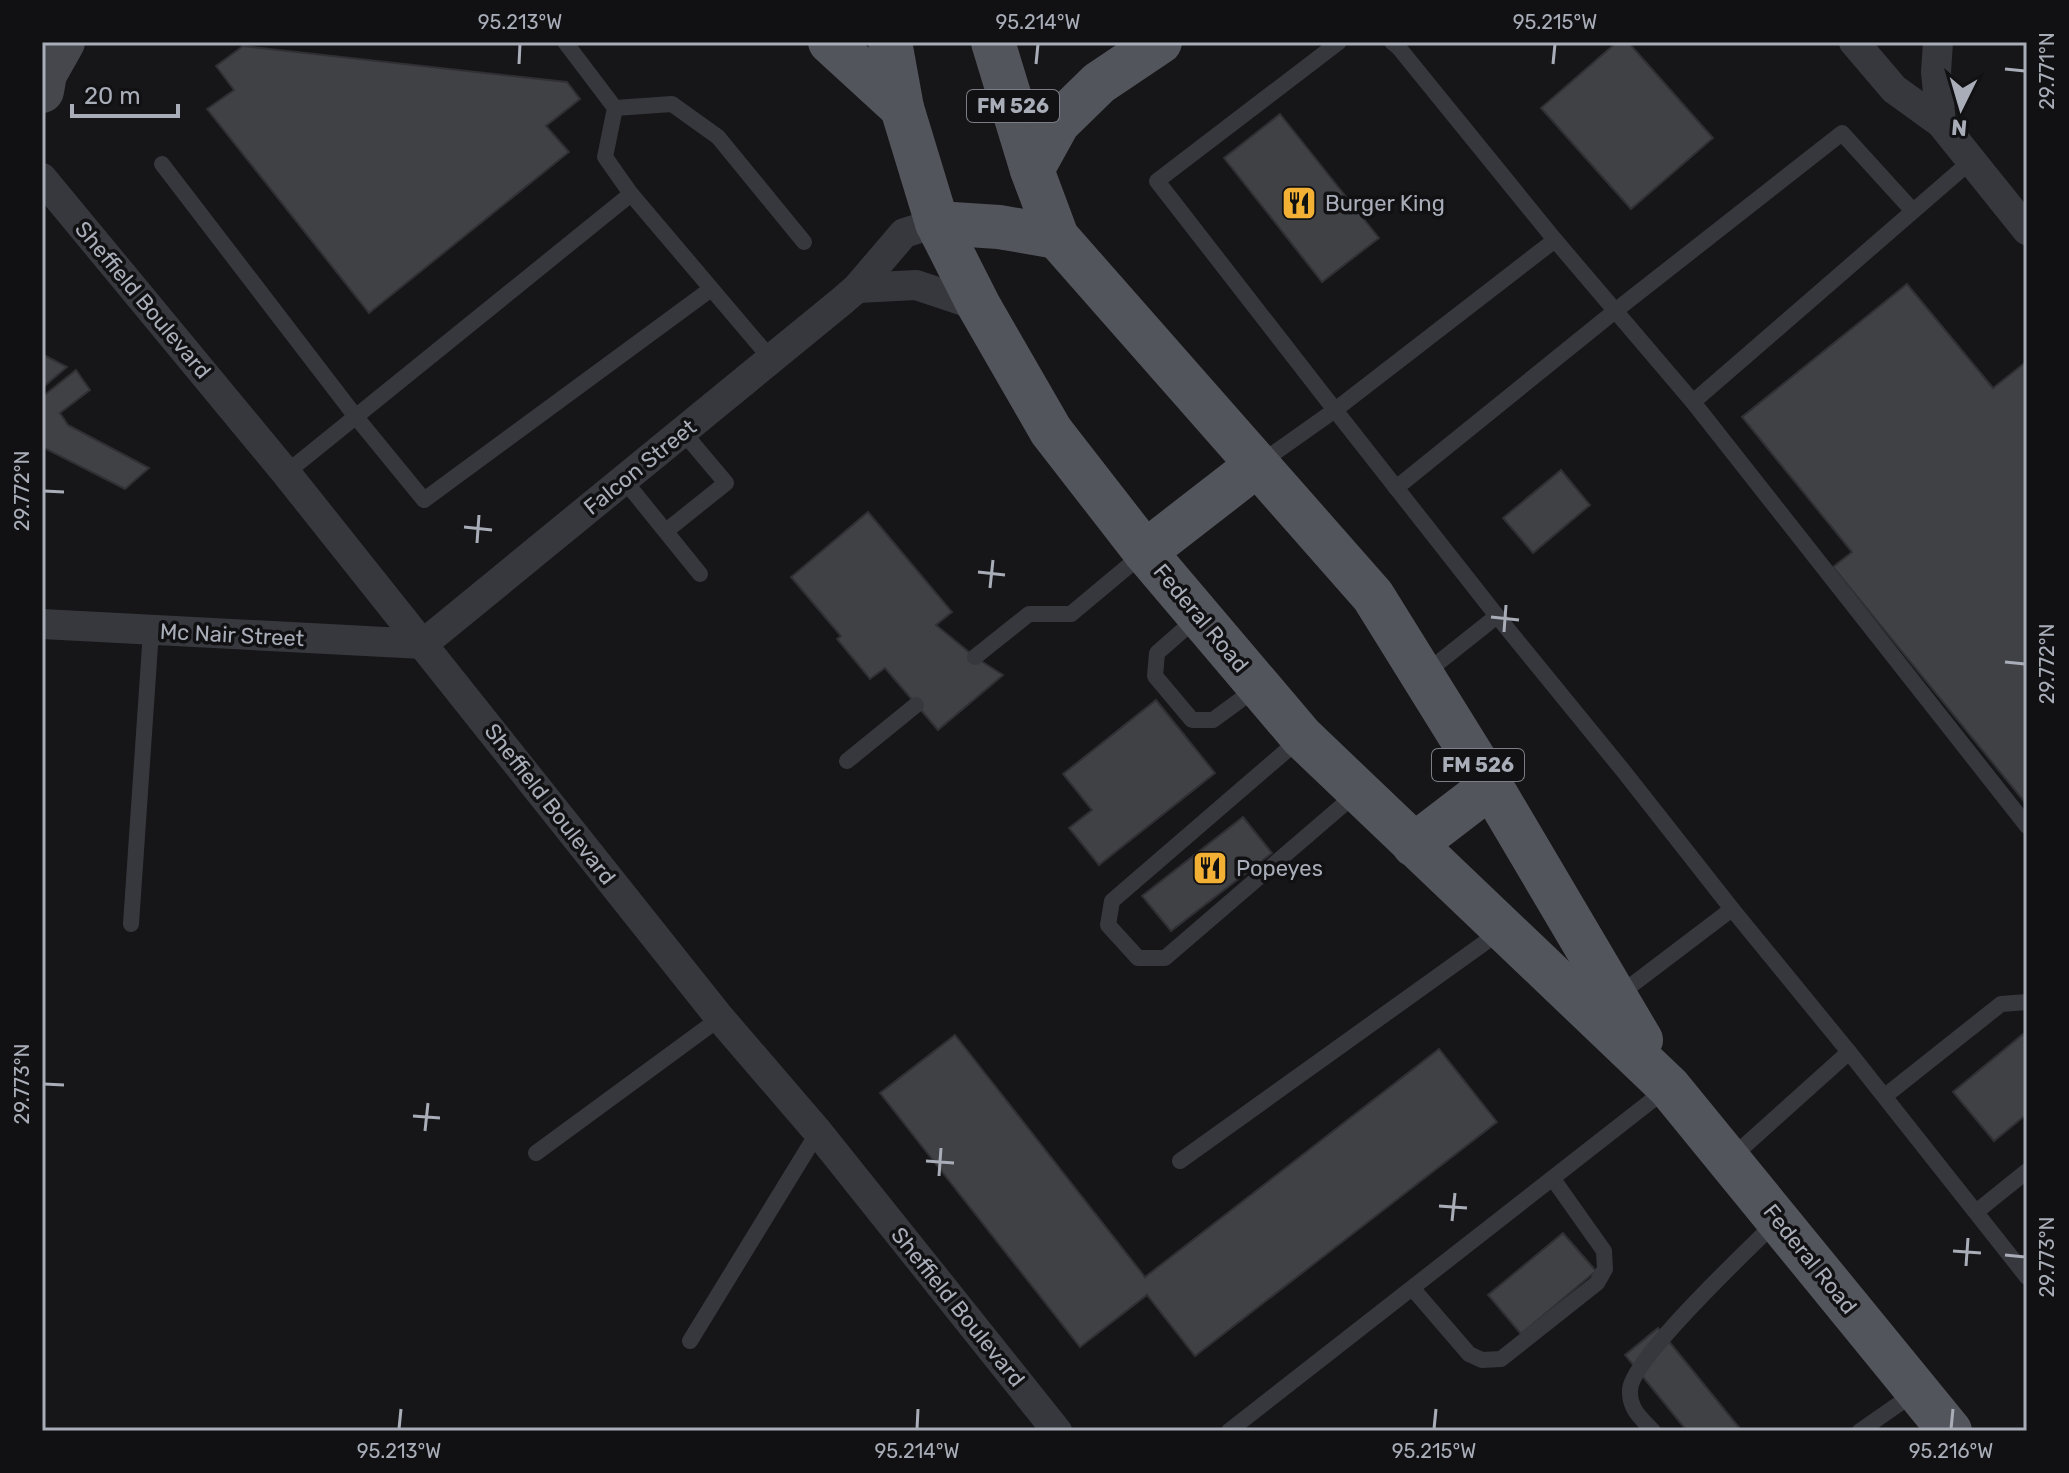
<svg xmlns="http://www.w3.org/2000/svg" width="2069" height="1473" viewBox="0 0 2069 1473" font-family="Rubik,sans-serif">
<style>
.building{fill:#404145;stroke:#303034;stroke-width:2}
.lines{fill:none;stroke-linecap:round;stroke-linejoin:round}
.lane{stroke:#37383d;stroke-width:16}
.street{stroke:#37383d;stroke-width:30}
.secondary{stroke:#45474d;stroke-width:44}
.primary{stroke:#53555c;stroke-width:44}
.ticks{fill:none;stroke:#a8adb8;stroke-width:3}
.labels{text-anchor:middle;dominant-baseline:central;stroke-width:7;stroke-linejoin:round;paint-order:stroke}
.shield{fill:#111113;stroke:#7b7e86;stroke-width:2}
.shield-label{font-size:20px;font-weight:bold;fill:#a8adb8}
.poi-label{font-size:22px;fill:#a8adb8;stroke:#111113;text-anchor:start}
.street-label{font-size:22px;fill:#a8adb8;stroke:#111113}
.neatline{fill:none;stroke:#a8adb8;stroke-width:3}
.ticks-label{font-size:20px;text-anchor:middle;fill:#a8adb8}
</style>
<rect width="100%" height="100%" fill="#161618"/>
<g class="building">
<polygon points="1617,42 1628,42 1713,138 1631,209 1541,108"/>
<polygon points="243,46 567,82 580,99 546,126 569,152 369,313 207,109 234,90 216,66"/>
<polygon points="1280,114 1379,238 1322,282 1224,158"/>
<polygon points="1907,284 1993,388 2027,361 2027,805 1833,567 1852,552 1742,417"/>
<polygon points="42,354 67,367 42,388"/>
<polygon points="76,370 90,390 60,413 68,425 149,468 125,489 42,447 42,397"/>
<polygon points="1561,470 1590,505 1533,553 1503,518"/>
<polygon points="868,512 952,612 936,625 975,657 1003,675 938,730 885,668 870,679 837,639 841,636 791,577"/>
<polygon points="1156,700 1215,773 1099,865 1069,828 1092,810 1063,774"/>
<polygon points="1243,817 1272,853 1171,931 1142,896"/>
<polygon points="2023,1034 2027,1039 2027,1114 1994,1141 1953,1092"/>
<polygon points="955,1035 1145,1277 1439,1049 1497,1122 1195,1356 1147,1295 1080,1347 880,1093"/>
<polygon points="1563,1233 1596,1271 1521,1334 1488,1295"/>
<polygon points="1658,1328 1742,1431 1687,1431 1625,1355"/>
</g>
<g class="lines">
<g class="lane">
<polyline points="565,42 615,108 605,157 631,194 771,359"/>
<polyline points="1392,42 1399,48 1555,240"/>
<polyline points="615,108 672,104 718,137 804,242"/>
<polyline points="1971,161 1693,402 2027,826"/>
<polyline points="162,164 356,417 424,500 711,289"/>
<polyline points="1260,463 1335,410 1157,181 1339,42"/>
<polyline points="286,473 631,194"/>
<polyline points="624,480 700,574"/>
<polyline points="1396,488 1615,311 1842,133 1913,211"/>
<polyline points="666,531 726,483 683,432"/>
<polyline points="1497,616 1625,773 1732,909 1616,997"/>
<polyline points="1198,617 1157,653 1155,676 1192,720 1213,720 1258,687"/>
<polyline points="975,657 1029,614 1071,614 1144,553"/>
<polyline points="1424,674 1497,616 1335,410 1555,240 1693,402"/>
<polyline points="1301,738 1112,901 1108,925 1138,958 1165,958 1358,792"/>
<polyline points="847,761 916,705"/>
<polyline points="131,924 151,631"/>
<polyline points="1849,1052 2027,1277"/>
<polyline points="1885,1096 2001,1004 2027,1002"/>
<polyline points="536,1153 720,1018"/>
<polyline points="1731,1158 1849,1052 1732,909"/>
<polyline points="1180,1161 1501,931"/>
<polyline points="1976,1212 2027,1171"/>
<polyline points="1413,1289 1469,1354 1482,1360 1501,1359 1597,1283 1605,1269 1604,1251 1553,1179"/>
<polyline points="690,1341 818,1132"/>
<polyline points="1229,1431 1669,1087"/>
<path d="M1653,1431C1641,1418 1629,1409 1630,1390C1631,1359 1749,1249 1776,1222"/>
<polyline points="1860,1431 1916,1392"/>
</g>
<g class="street">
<polyline points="1854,42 1894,89 1941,123 2027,230"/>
<polyline points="1938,42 1936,72 1941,123"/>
<polyline points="42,178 286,473 720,1018 818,1132 1057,1431"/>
<polyline points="857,288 916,285 979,306"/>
<polyline points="42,624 423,644 842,301 857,288 904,233 937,223"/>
</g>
<polyline class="secondary" points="42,91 45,74 63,42"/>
<g class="primary">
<polyline points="830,42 902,108"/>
<polyline points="890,42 902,108 937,223 979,306 1051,431 1145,552 1302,737 1669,1087 1950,1431"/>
<polyline points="993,42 1032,170 1057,237 1373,596 1491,786 1641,1040"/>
<polyline points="1032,170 1058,123 1099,83 1160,42"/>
<polyline points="937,223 999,227 1057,237"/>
<polyline points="1145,552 1257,465"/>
<polyline points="1414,845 1491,786"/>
</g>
</g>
<path class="ticks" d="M519,64L520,44M1036,64L1038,44M1553,64L1555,44M2005,69L2025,71M44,491L64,492M464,527L492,530M477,543L479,515M978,572L1005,575M990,588L993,560M1491,617L1519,620M1504,632L1506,605M2005,662L2025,664M44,1084L64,1085M413,1116L440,1118M425,1131L428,1103M926,1161L954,1163M939,1176L941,1148M1439,1206L1467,1208M1452,1221L1455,1193M1953,1251L1981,1253M2005,1255L2025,1257M1966,1266L1968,1238M399,1429L401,1409M917,1429L918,1409M1434,1429L1436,1409M1951,1429L1953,1409"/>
<defs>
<g id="restaurant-square" transform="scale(1.8)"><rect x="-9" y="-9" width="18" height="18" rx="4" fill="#f2b134" stroke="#111113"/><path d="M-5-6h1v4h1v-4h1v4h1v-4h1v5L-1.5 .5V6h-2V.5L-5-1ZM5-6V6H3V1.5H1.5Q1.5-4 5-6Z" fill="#111"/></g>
</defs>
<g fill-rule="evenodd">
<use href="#restaurant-square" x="1299" y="203"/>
<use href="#restaurant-square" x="1210" y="868"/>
</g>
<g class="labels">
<g class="shield">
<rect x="967" y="90" width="92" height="32" rx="6"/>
<rect x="1432" y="749" width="92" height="32" rx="6"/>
</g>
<g class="shield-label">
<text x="1013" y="106">FM 526</text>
<text x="1478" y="765">FM 526</text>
</g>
<g class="poi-label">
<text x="1325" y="203">Burger King</text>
<text x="1236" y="868">Popeyes</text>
</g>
<g class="street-label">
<text transform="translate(143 300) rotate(50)">Sheffield Boulevard</text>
<text transform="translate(640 467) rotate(-39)">Falcon Street</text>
<text transform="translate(1201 618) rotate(50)">Federal Road</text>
<text transform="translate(232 635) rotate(3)">Mc Nair Street</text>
<text transform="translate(550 804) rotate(52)">Sheffield Boulevard</text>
<text transform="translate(1810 1259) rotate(51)">Federal Road</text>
<text transform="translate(958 1307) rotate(51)">Sheffield Boulevard</text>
</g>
</g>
<rect width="2069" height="1473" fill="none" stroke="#111113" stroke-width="88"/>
<g transform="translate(1961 108) rotate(185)" stroke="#111113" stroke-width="6" paint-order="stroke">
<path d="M0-6L14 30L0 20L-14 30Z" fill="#a8adb8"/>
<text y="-12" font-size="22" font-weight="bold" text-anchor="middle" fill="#a8adb8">N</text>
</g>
<path d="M72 104v12h106v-12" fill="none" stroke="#a8adb8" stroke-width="4"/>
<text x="84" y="104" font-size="24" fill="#a8adb8" stroke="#111113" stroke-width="6" paint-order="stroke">20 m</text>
<rect x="44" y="44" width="1981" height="1385" class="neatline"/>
<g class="ticks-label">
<text x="520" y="29">95.213°W</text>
<text x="1038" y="29">95.214°W</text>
<text x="1555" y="29">95.215°W</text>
<text transform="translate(2047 71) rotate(-90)" y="7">29.771°N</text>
<text transform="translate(22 491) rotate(-90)" y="7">29.772°N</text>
<text transform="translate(2047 664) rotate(-90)" y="7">29.772°N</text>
<text transform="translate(22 1084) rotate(-90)" y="7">29.773°N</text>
<text transform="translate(2047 1257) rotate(-90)" y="7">29.773°N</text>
<text x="399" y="1458">95.213°W</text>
<text x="917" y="1458">95.214°W</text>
<text x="1434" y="1458">95.215°W</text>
<text x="1951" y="1458">95.216°W</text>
</g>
</svg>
